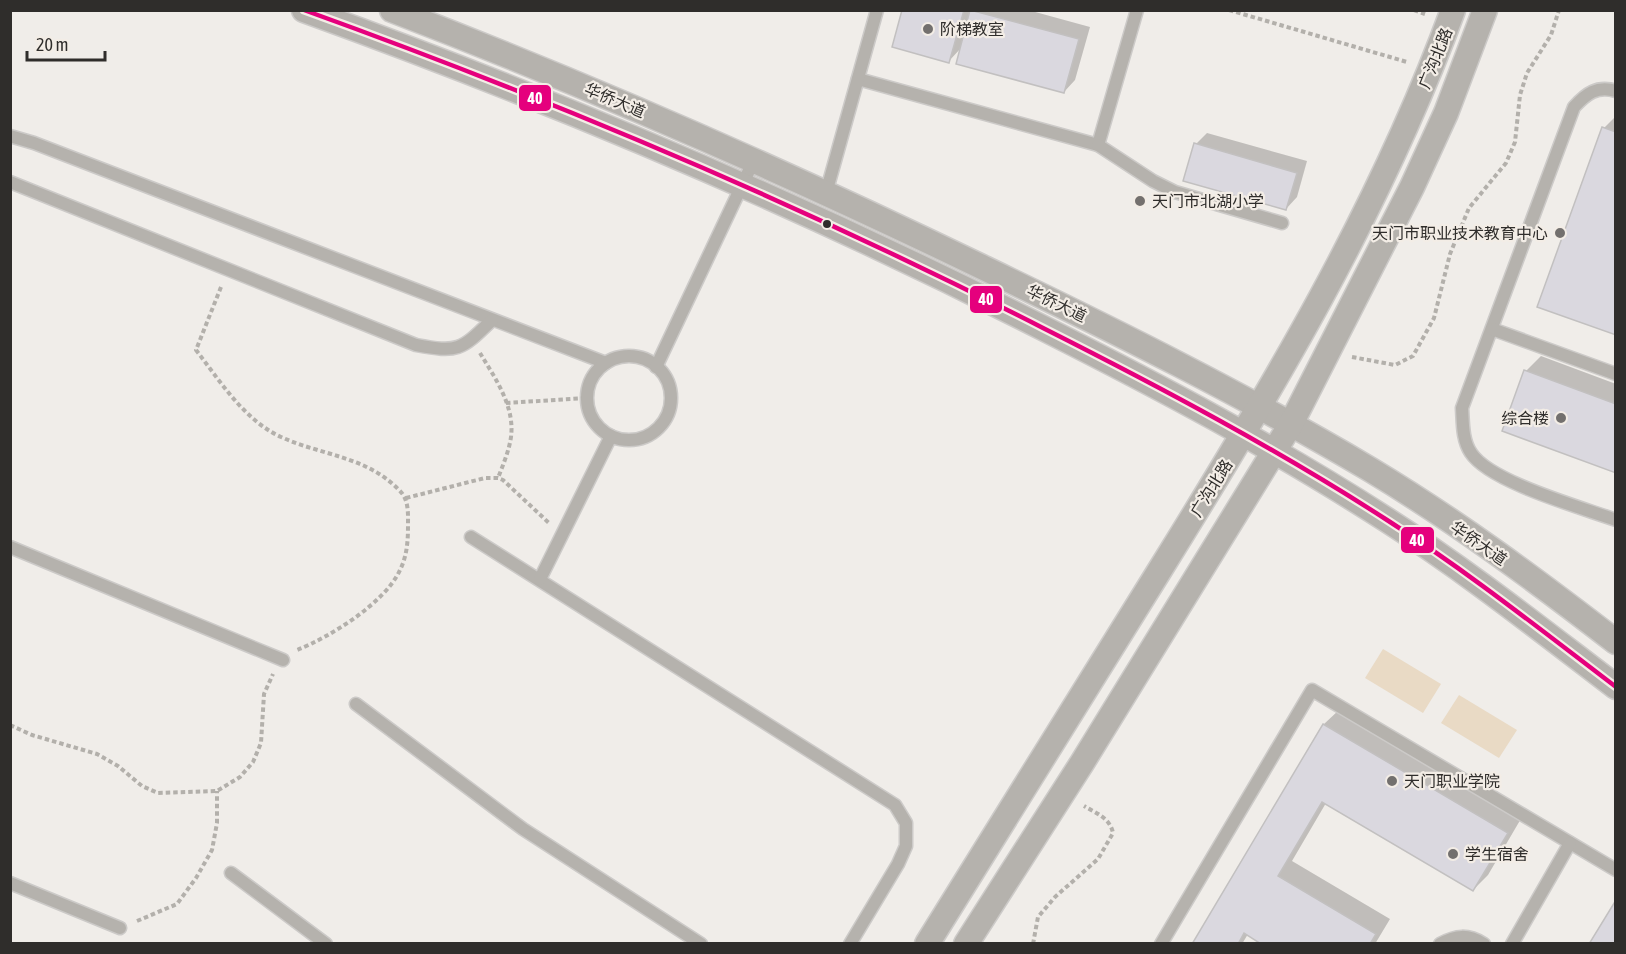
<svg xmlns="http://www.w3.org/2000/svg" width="1626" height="954" viewBox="0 0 1626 954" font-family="'Asap Condensed','Noto Sans SC',sans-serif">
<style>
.green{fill:#e9dac5}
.shadow{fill:#0003}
.building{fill:#dad8df;stroke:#c2c0c0;stroke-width:1.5}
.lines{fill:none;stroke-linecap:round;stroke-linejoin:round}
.service-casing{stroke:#cccac8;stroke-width:15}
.minor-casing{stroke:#cccac8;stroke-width:27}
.path{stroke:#b3b0ab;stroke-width:4;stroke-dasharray:4.5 3;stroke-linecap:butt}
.service{stroke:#b5b2ad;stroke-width:12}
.minor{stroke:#b5b2ad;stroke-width:24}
.bus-1-casing{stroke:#f3ede6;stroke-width:9}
.bus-1{stroke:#e5007d;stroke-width:4.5}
.poi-dot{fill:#73706e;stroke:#f3ede6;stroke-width:2}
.bus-dot{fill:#2f2d2b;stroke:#f3ede6;stroke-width:2}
.labels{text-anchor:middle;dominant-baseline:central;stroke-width:4.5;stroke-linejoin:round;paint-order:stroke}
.poi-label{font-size:16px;fill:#2f2d2b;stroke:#f3ede6;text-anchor:start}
.street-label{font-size:16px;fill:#2f2d2b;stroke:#f3ede6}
.line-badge{stroke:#f3ede6;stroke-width:2}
.badge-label{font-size:16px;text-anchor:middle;font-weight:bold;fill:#fff}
</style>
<rect width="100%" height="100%" fill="#f0ede9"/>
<g class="green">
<polygon points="1383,649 1441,684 1423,713 1365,678"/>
<polygon points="1459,695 1517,730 1499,758 1441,723"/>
</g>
<g class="shadow">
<polygon points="903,10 1028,10 1090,27 1075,80 1064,92 961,48 949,61"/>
<polygon points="1616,116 1616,334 1604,128"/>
<polygon points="1207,133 1307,161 1297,197 1286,209 1196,144"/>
<polygon points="1541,356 1616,384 1616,472 1526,371"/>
<polygon points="1339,710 1522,817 1488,875 1473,890 1326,803 1292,861 1390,919 1375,944 1264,944 1248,934 1242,944 1194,944 1324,724"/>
</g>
<g class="building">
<polygon points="902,10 964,10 949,63 892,47"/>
<polygon points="970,10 1079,39 1064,93 956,64"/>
<polygon points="1602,127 1616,132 1616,335 1537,307"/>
<polygon points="1194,143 1297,173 1286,210 1183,181"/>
<polygon points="1524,370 1616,404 1616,473 1502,431"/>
<polygon points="1323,724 1508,833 1473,891 1322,802 1278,876 1376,934 1370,944 1261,944 1244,933 1238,944 1192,944"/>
<polygon points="1616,900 1616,944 1589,944"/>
</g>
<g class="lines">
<g class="service-casing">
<g id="service">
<polyline points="858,79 1098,145 1137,10"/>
<path d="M1616,91C1597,85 1586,94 1574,107L1462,408C1463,422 1462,440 1471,453C1490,482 1580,507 1616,520"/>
<polyline points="10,136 34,143 606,363"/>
<polyline points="1098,145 1153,181 1175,192 1282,223"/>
<path d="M10,182L416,345C459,353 461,350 492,320"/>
<polyline points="826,193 877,10"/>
<polyline points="1492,329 1616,374"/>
<circle cx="629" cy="398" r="42"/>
<polyline points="656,367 754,160"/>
<polyline points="471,537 895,805 906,823 906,846 898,864 850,944"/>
<polyline points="10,547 283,660"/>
<polyline points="540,579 611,436"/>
<polyline points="356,704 523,829 701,944"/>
<polyline points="231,873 326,944"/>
<polyline points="10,883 120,928"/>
<polyline points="1161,944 1312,690 1616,870"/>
<path d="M1440,944C1456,935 1468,934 1484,944"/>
<polyline points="1512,944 1570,843"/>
</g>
</g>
<g class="minor-casing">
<g id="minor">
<path d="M304,10C556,101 804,206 1043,328C1160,387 1277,449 1387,520C1467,571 1541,630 1616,687"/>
<path d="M392,10C593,87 790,174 984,268C1115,331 1246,396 1371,470C1456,521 1537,581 1616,642"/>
<path d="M927,944C1004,820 1081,696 1158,573C1270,393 1380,210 1453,10"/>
<polyline points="966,944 1082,763 1291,424 1412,187 1446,113 1485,10"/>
</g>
</g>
<g class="path">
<polyline points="1229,10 1407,62"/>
<polyline points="1414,10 1425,14"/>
<path d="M221,287L196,350C220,381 244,420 281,437C323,456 367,456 400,491C409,500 408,514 408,526C408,541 407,556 400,570C385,603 330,637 297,650"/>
<path d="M480,353C495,378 515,406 511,437C509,451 503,465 498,478"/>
<polyline points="1352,357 1395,365 1413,356 1434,318 1450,254 1469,208 1506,163 1515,142 1520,95 1527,73 1551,35 1559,10"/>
<polyline points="506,403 587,398"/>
<polyline points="406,498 485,478 498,478 503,480 549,523"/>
<polyline points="10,725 32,735 97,754 118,766 142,786 158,793 217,791 240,777 253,762 261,743 264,694 273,674"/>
<polyline points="137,921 177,904 196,878 212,850 217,823 217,791"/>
<path d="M1033,944L1038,917L1055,897L1098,859L1113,833C1110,818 1096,813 1084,806"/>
</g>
<use href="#service" class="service"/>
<use href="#minor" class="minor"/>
<g class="bus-1-casing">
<path id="bus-1" d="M304,10C556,101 804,206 1043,328C1160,387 1277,449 1387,520C1467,571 1541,630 1616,687"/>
</g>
<use href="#bus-1" class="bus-1"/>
</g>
<g class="poi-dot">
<circle cx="928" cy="29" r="6"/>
<circle cx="1140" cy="201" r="6"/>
<circle cx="1560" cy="233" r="6"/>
<circle cx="1561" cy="418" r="6"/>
<circle cx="1392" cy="781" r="6"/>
<circle cx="1453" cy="854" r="6"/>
</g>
<circle class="bus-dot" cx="827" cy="224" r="5"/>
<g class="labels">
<g class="poi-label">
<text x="940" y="29">阶梯教室</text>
<text x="1152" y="201">天门市北湖小学</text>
<text x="1548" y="233" text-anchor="end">天门市职业技术教育中心</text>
<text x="1549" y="418" text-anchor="end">综合楼</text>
<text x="1404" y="781">天门职业学院</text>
<text x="1465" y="854">学生宿舍</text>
</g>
<g class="street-label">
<text transform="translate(1435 58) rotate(-68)">广沟北路</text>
<text transform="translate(615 100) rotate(23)">华侨大道</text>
<text transform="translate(1057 303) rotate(26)">华侨大道</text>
<text transform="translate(1211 488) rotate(-58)">广沟北路</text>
<text transform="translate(1479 543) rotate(35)">华侨大道</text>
</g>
</g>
<g class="line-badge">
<rect x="518" y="84" width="34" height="28" rx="6" fill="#e5007d"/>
<rect x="969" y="285" width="34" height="29" rx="6" fill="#e5007d"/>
<rect x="1400" y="526" width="35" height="28" rx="6" fill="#e5007d"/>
</g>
<g class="badge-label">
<text x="535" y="104">40</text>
<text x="986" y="305">40</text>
<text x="1417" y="546">40</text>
</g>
<rect width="1626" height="954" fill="none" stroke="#2f2d2b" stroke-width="24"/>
<path d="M27 51v9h78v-9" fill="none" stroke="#2f2d2b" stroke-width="3"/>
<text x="36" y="51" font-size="18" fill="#2f2d2b" stroke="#f3ede6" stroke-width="4.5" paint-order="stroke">20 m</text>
</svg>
